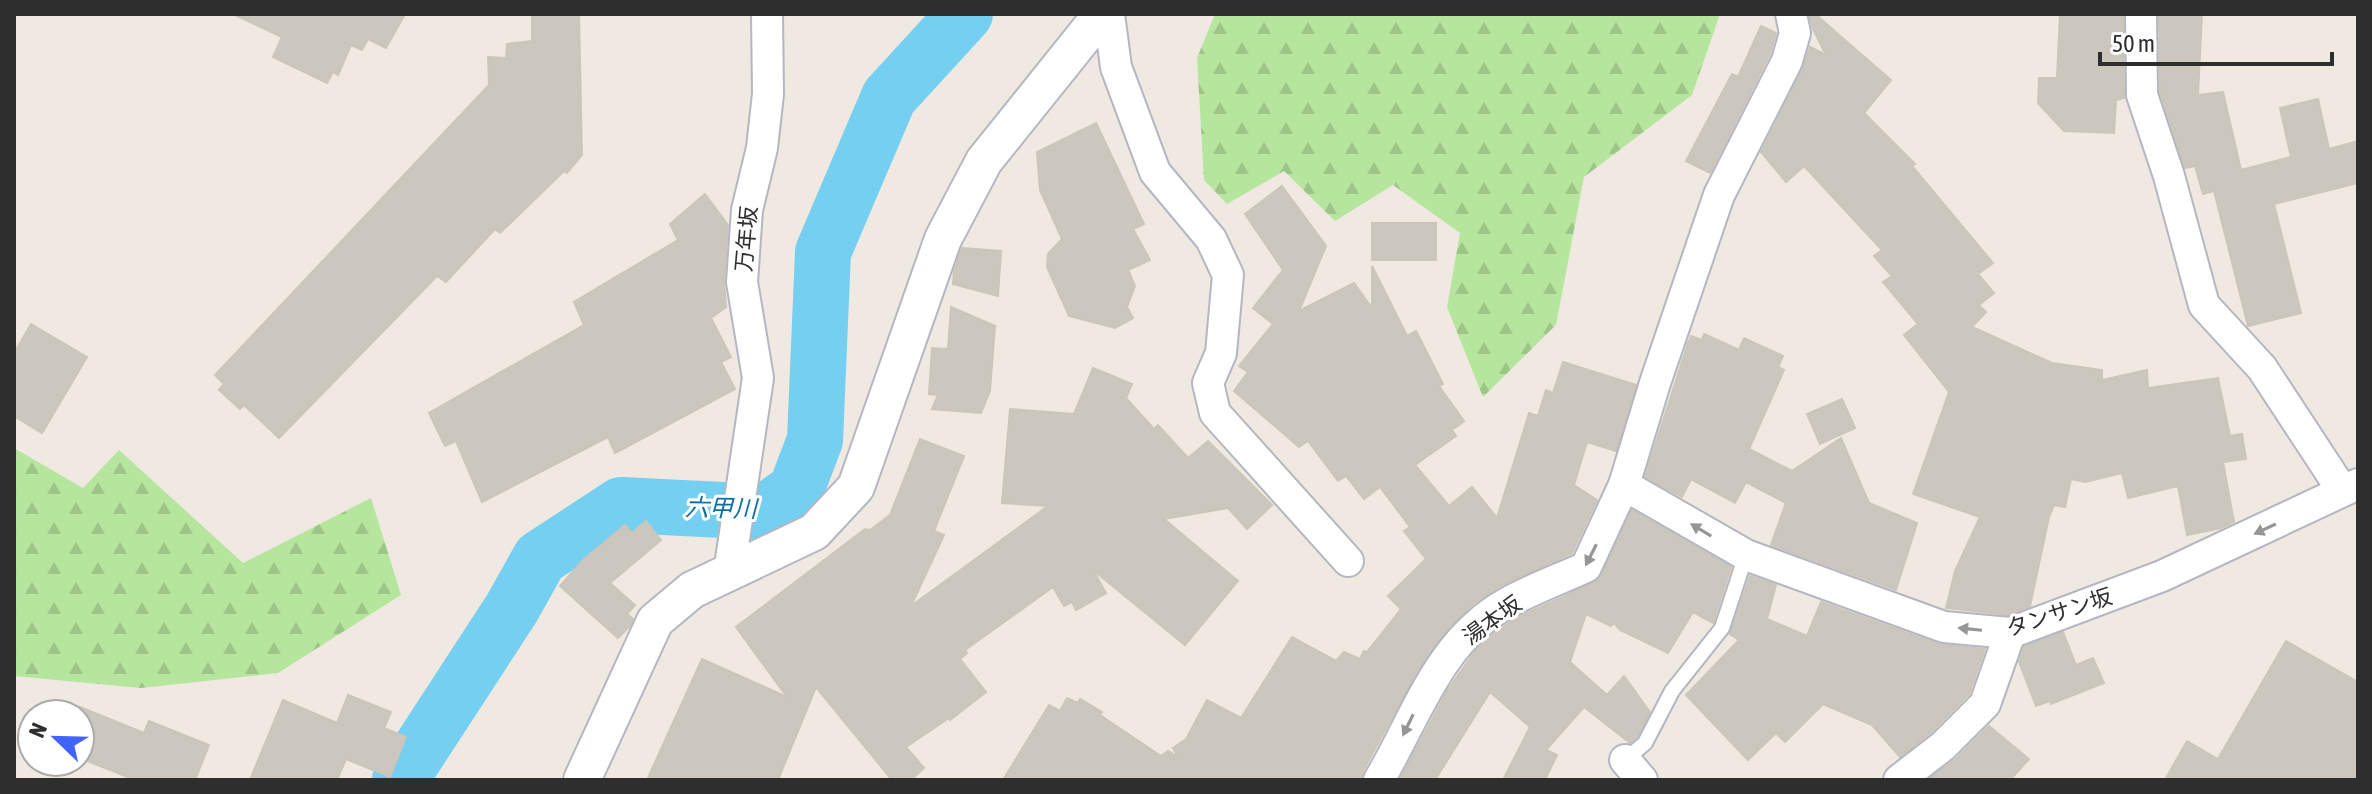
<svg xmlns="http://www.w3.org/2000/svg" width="2372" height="794" viewBox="0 0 2372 794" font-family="'Asap Condensed','Noto Sans JP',sans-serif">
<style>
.forest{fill:url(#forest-firs)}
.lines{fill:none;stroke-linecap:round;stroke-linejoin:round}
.river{stroke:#75cff0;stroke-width:56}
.building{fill:#cbc7bf;stroke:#cbc5ba;stroke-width:2}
.service-casing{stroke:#b4b7c1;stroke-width:18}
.minor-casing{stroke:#b4b7c1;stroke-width:34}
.tertiary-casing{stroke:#b4b7c1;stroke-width:40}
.service{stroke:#fff;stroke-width:14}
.minor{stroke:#fff;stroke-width:30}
.tertiary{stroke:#fff;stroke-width:36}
.oneway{fill:#969696}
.labels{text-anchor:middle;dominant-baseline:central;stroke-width:6;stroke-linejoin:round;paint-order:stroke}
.street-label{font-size:22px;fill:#2e2e2e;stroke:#fff}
.water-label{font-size:24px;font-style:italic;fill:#0d6fa3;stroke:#fff}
</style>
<defs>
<pattern id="forest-firs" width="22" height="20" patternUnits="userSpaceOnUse" patternTransform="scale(2)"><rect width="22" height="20" fill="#b6e59e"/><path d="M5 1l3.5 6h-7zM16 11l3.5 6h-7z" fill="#9dc588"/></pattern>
</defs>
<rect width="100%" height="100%" fill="#efe9e1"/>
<g class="forest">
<polygon points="1215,14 1720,14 1692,95 1584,177 1556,325 1483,397 1447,307 1460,233 1393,185 1335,221 1284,171 1227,204 1204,180 1197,58"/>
<polygon points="14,448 83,488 119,450 243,563 371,498 401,595 278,673 141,688 14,676"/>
</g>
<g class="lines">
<polyline class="river" points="400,780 512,608 540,558 621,505 765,512 796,490 815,440 823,252 889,97 965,14"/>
</g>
<g class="building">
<polygon points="233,14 405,14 386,48 368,39 362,50 351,45 338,75 333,72 327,83 273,57 282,37"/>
<polygon points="532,14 579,14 582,155 567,173 564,171 500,233 495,229 446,282 437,276 279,438 244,405 240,409 219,390 224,384 215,375 489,85 488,57 506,58 507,44 532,41"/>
<polygon points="1809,14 1815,14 1891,80 1864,113 1915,164 1912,166 1993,263 1978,274 1994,293 1979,305 1986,312 1972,327 2052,363 2102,370 2102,380 2147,370 2148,388 2218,378 2230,436 2242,434 2246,459 2223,462 2234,522 2221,528 2187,535 2178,486 2128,498 2122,473 2085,482 2071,479 2065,507 2054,505 2049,517 2030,606 2008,615 1946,608 1955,571 1980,517 1913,494 1949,392 1904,335 1918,324 1883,282 1892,276 1874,256 1882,250 1804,166 1786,182 1761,152 1803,69 1810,47 1826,55 1813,29"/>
<polygon points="2060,14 2123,14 2124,98 2116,100 2114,133 2064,131 2038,103 2039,78 2057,78"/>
<polygon points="2159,14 2202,14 2198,95 2223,92 2241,170 2291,157 2280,108 2318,99 2329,149 2358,141 2358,183 2274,204 2301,313 2248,326 2214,191 2203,194 2195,166 2185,168 2160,92"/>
<polygon points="1761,26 1776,33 1770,54 1710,173 1686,161 1732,74 1738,77"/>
<polygon points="1096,123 1144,224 1133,229 1150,260 1128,270 1135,286 1127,307 1133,318 1115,328 1069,316 1047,267 1048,254 1062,239 1040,190 1037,152"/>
<polygon points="1282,186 1326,246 1299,311 1354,283 1372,308 1372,266 1407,336 1416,331 1443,384 1439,386 1464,421 1452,430 1456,436 1415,465 1449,506 1472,487 1497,518 1529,413 1538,416 1546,390 1553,393 1563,362 1636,385 1616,451 1587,442 1574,485 1597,500 1572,553 1498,587 1473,604 1451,625 1416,673 1363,771 1361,780 1003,780 1049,705 1060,711 1067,698 1078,703 1080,699 1102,712 1100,715 1161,756 1168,751 1178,757 1173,748 1186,739 1207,700 1241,718 1292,637 1336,661 1344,652 1360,659 1364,651 1367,652 1401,609 1388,596 1426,559 1404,531 1410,527 1380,487 1364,499 1346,476 1338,481 1308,441 1299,447 1234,391 1248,372 1239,366 1273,324 1253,308 1283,270 1245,214"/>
<polygon points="705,194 728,225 724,281 726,307 711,318 731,357 721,362 735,389 615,453 608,437 482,502 456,441 445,446 429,413 584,325 574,302 678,240 670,224"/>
<rect x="1372" y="223" width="64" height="37"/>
<polygon points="962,248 1001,251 998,296 953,284 954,271"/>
<polygon points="951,307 995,326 990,391 981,413 932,409 938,395 929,394 932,348 948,349"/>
<polygon points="31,324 87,357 42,433 14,416 14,353"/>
<polygon points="1704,334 1739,350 1744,338 1783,356 1778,367 1784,370 1749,449 1792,471 1841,438 1869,503 1917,523 1896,590 1771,545 1786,503 1746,482 1735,503 1691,479 1682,497 1645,477 1688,343 1691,336 1702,340"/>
<polygon points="1093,368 1132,384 1126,398 1154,429 1158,425 1188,458 1208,441 1272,505 1247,529 1228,508 1164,519 1238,581 1185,645 1093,570 1106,593 1076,610 1072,602 1064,606 1053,587 965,650 967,653 960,659 986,692 950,720 949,718 906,747 924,768 911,780 892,780 816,687 778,780 647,780 702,659 787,697 736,627 865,529 870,530 890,515 920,439 964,456 934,531 944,535 911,606 1048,506 1002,503 1010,409 1074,414"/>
<polygon points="1842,399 1855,428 1820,444 1807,414"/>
<polygon points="1632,510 1731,567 1713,623 1693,612 1668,653 1620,630 1614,623 1611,626 1586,614 1570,662 1607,695 1624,676 1650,712 1637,737 1630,743 1584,707 1546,750 1557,755 1545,780 1503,780 1530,727 1490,692 1435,780 1400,780 1447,691 1476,650 1495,633 1516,618 1594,583 1602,575"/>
<polygon points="646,521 661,540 610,583 635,605 627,614 633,619 630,626 618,638 560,586 582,561 625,525 632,533"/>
<polygon points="1750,576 1776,585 1767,619 1807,636 1821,602 1938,644 1985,649 1969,694 1931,732 1900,757 1872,725 1823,704 1785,742 1776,733 1748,760 1686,695 1739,640 1730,634"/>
<polygon points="2063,632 2076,665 2093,658 2104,683 2051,704 2050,701 2036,706 2019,662 2024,647"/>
<polygon points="2286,641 2358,682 2358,780 2165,780 2187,741 2218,759"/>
<polygon points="348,695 391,712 384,728 406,737 390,777 346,759 337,780 250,780 283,700 337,723"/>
<polygon points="80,707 144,733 149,721 209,745 195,780 135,780 80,758"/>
<polygon points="1989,726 2029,759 2010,780 1928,780 1956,759"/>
</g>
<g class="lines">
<g class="service-casing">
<polyline id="service" points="1625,760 1645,743 1672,691 1722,628 1746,555"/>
</g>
<g class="minor-casing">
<g id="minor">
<polyline points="1109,14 1116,67 1155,172 1211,239 1228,275 1221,353 1208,383 1215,413 1348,561"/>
<polyline points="2141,14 2142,95 2169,176 2204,305 2262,368 2342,490"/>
<polyline points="1624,485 1746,555 1944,627 2010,633 2162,576 2358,484"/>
<polyline points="729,573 758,378 742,282 747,210 762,148 768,94 767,14"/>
<polyline points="1625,760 1642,780"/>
<path d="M1379,780C1417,716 1438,642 1507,603C1532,589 1560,579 1586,567L1624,485L1655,383L1719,195L1787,61L1795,33L1791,14"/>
<polyline points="1899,780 1943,746 1985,704 2010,633"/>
</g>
</g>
<g class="tertiary-casing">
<polyline id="tertiary" points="582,780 655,621 692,590 814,532 856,487 943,239 984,161 1102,14"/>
</g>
<use href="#service" class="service"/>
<use href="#minor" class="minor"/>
<use href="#tertiary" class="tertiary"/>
</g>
<defs><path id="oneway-solid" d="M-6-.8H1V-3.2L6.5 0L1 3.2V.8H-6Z" transform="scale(2)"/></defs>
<g class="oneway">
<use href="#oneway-solid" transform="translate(2265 529) rotate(155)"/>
<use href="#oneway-solid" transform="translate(1701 530) rotate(-149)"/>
<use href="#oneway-solid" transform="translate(1591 555) rotate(117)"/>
<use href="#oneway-solid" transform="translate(1970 629) rotate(-174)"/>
<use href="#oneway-solid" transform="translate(1408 725) rotate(116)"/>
</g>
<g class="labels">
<g class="street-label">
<text transform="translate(746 239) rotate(-85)">万年坂</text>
<text transform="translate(2059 612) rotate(-18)">タンサン坂</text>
<text transform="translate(1492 620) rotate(-36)">湯本坂</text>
</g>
<g class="water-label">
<text transform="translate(721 508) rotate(1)">六甲川</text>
</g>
</g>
<rect width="2372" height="794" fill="none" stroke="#2e2e2e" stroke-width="32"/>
<g transform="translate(56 738) rotate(293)"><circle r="38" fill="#ffffff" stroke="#ababab" stroke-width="2"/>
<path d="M0-6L14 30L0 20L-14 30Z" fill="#4264fb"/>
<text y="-12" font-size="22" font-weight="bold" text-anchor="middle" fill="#2e2e2e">N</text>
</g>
<path d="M2100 52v12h232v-12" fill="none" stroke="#2e2e2e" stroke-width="4"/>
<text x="2112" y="52" font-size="24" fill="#2e2e2e" stroke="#ffffff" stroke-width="6" paint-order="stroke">50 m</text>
</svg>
